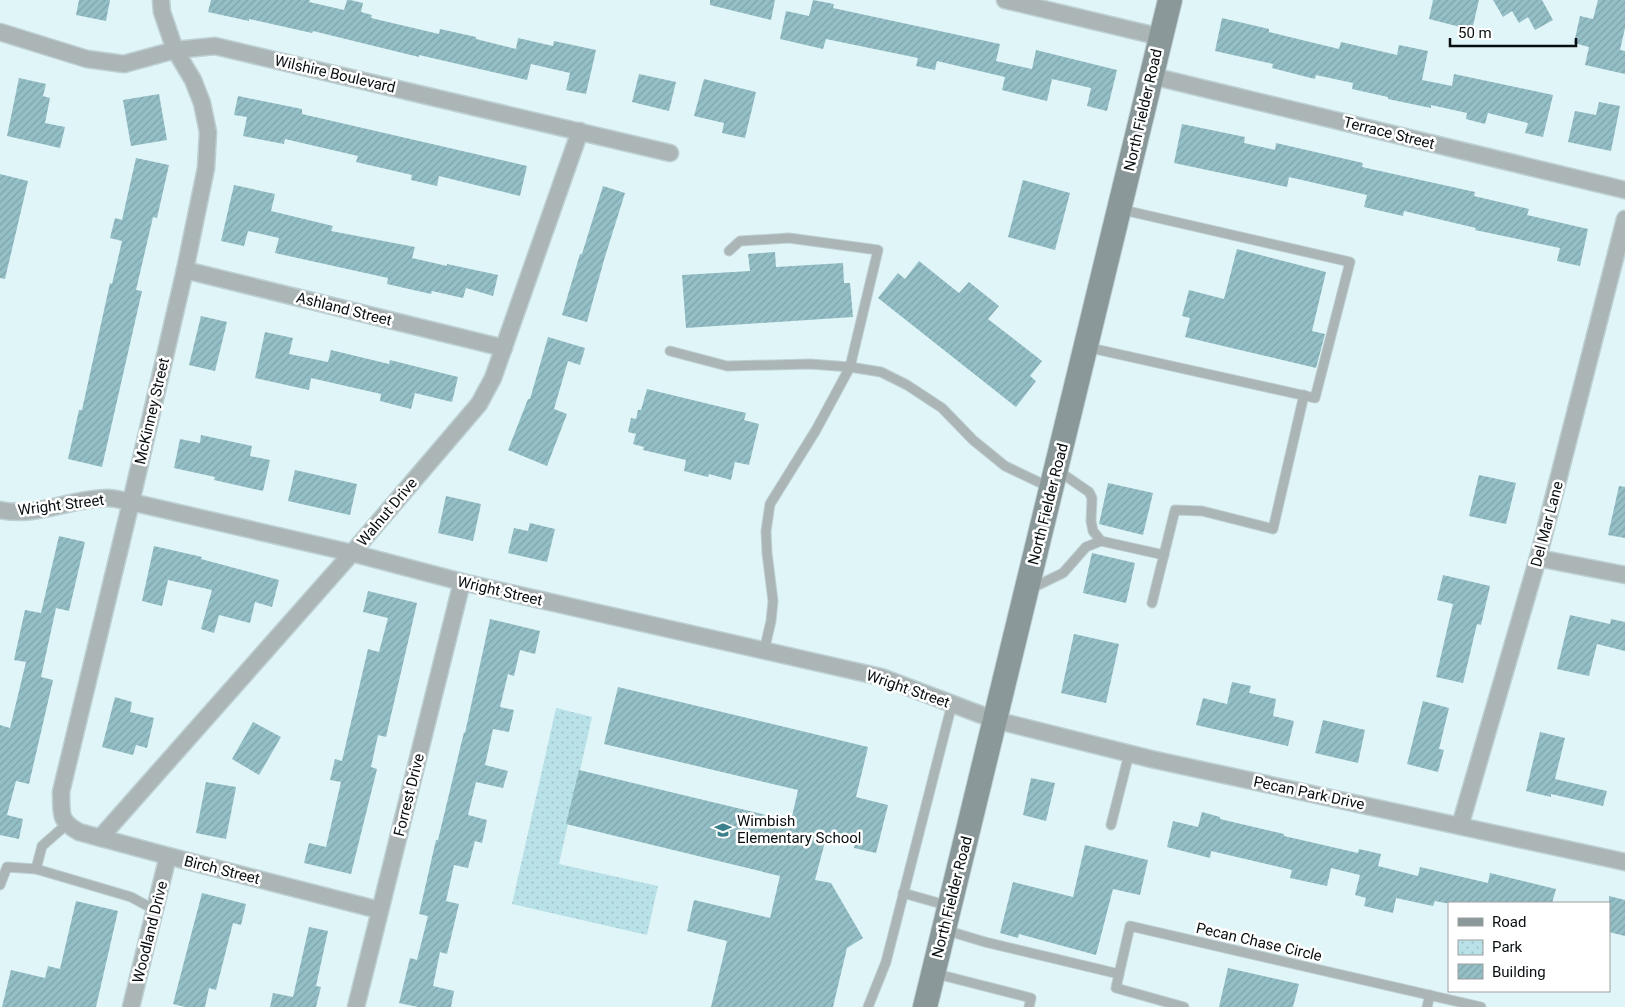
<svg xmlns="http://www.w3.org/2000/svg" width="1625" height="1007" viewBox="0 0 1625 1007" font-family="Roboto,sans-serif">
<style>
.park{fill:url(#park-dots)}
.building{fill:url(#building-hatch)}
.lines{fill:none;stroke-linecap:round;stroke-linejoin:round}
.service-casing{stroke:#bdd0d3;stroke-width:11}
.minor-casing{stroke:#bdd0d3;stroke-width:19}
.secondary-casing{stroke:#bdd0d3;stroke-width:26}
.service{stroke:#acb5b6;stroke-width:9}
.minor{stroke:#acb5b6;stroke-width:16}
.secondary{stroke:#8b989a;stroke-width:24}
.labels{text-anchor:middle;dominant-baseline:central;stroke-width:5;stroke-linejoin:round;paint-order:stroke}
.street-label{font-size:15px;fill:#080f10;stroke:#fff}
.poi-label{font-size:15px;fill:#080f10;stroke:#fff;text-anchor:start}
</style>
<defs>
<pattern id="park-dots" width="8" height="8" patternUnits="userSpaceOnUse" patternTransform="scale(1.25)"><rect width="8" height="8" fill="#b9e2e8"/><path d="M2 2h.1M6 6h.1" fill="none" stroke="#9ec1c6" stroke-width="1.8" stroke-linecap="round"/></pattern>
<pattern id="building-hatch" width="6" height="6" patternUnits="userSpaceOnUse" patternTransform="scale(1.25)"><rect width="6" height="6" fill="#94bfc6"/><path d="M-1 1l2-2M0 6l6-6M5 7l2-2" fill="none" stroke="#7ea3a9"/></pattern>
</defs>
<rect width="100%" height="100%" fill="#e0f5f8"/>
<polygon class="park" points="556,708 592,717 559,864 658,886 647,935 512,904"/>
<g class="building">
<polygon points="79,0 110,0 106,21 76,15"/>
<polygon points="211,0 310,0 309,2 344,10 347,0 350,0 363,3 361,12 372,15 371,18 439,34 440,29 476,37 476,39 516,49 518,38 553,46 554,41 596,50 586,94 566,90 570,73 531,64 527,80 419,55 419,57 313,31 312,33 249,19 249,21 208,12"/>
<polygon points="710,0 775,0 771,20 710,5"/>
<polygon points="813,0 834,4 833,8 1000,44 996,61 1032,69 1036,50 1117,70 1107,111 1087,106 1091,88 1052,79 1047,101 1002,90 1005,77 937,61 935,70 916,66 918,58 826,39 823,49 780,39 786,11 809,16"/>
<polygon points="1433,0 1479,0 1472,30 1429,19"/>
<polygon points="1493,0 1542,0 1553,20 1535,30 1528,17 1519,23 1512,11 1503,17"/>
<polygon points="1598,0 1625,0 1625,28 1620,50 1625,51 1625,74 1585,65 1589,47 1574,43 1580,16 1593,19"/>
<polygon points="1222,18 1269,29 1269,32 1339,49 1341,42 1397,55 1399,45 1428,51 1422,80 1452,86 1454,74 1553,95 1543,137 1525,133 1528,123 1488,113 1485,124 1466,119 1467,113 1431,105 1431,108 1388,99 1388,97 1352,89 1353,83 1316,75 1315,79 1272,68 1273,64 1215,51"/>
<polygon points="639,74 676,82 669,111 632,102"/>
<polygon points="19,78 46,84 43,96 50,98 45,123 65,127 60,148 7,136"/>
<polygon points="704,79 756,92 745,138 722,133 724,123 694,116"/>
<polygon points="159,94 167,140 131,146 123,100"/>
<polygon points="238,96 302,109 302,114 527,166 520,196 439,176 437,186 411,180 412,175 356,162 358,156 285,139 284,144 243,136 247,117 234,115"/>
<polygon points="1599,102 1620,106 1611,151 1568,142 1575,111 1596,115"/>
<polygon points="1182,124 1245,137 1244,143 1275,150 1276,143 1363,163 1362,167 1475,192 1474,196 1529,209 1527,215 1588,229 1580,266 1557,261 1560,248 1475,230 1476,228 1404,211 1403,216 1364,207 1367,195 1289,177 1287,187 1174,163"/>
<polygon points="136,158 169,165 157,218 153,217 136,290 142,291 102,467 68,459 79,410 82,410 110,283 112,284 122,241 110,238 115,218 122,220"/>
<polygon points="0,174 28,181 5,279 0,278"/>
<polygon points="1023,180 1070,193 1055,250 1008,237"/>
<polygon points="234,185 275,194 271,211 333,226 331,231 415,247 412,258 447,266 447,264 498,275 493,296 466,288 463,298 432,291 431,294 387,284 388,278 275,253 279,238 248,231 244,246 221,241"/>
<polygon points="603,186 625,193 604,260 587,322 562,315 580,254 582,254"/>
<polygon points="1237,249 1326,272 1312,331 1325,334 1316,368 1185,337 1190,318 1182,316 1189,290 1224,299"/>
<polygon points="775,252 776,267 843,263 844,283 850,283 853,317 686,328 682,275 750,271 748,254"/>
<polygon points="919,261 959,293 969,282 999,306 988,319 1042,361 1030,376 1036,381 1016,407 878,298 898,273 905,279"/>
<polygon points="201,316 227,322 215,371 189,365"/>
<polygon points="265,332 293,338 289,354 328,362 331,350 389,364 390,360 458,377 452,402 415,393 411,409 380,401 381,394 311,378 309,390 255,378"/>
<polygon points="548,337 585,348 580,365 568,361 554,409 567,414 547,466 508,450 528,399 530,399"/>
<polygon points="647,389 746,413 744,420 759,424 749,465 735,462 731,480 709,474 708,477 684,471 686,460 643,450 644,447 633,444 636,434 628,432 631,418 636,419 638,410 641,410"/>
<polygon points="201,435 252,446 250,456 270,460 263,491 214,480 215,477 174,468 180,439 200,443"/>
<polygon points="295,470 357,484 350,515 288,501"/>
<polygon points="1479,475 1516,483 1506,524 1469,516"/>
<polygon points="1108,483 1153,493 1143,535 1099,524"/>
<polygon points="1619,486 1625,487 1625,538 1608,535"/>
<polygon points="446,496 481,504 473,541 438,533"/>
<polygon points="530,523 555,529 547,562 508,553 514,528 528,531"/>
<polygon points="59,536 85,542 69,611 56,608 41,677 53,680 29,784 16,781 7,815 23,819 19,839 0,835 0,725 10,728 26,662 14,660 25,610 41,613"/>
<polygon points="154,546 202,557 201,559 279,580 272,607 255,602 250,623 219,615 214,633 201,629 212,590 168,580 162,606 142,601"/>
<polygon points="1092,553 1135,563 1126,603 1083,593"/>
<polygon points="1443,575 1490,586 1481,625 1477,624 1463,683 1436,677 1453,604 1437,600"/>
<polygon points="368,591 417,603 386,737 378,735 371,767 377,769 351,874 304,863 309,843 326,847 341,782 330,780 335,759 342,761 368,649 379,652 388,618 363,612"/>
<polygon points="1570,615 1610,624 1611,619 1625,622 1625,651 1597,644 1589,676 1557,669"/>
<polygon points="490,619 540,631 535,654 520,650 514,676 508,674 500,707 514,710 509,732 493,729 485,765 508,771 503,788 476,782 468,815 487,820 482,843 475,841 468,868 454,865 446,901 459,904 447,954 440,952 433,986 454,991 451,1007 418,1007 399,1003 410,958 417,960 428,916 419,914 436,840 438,840 464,732 465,733"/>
<polygon points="1074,634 1119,644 1106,703 1061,693"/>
<polygon points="1232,682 1251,686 1249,693 1276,699 1273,716 1294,721 1288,746 1196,725 1203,698 1227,704"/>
<polygon points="618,687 868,747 856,797 888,805 876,853 854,848 855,841 827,834 815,880 831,883 863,938 847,948 833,1007 711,1007 727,941 687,931 694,900 770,918 780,876 566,824 579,770 791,821 798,790 604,744"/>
<polygon points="115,697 132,702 130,712 154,718 147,748 136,745 133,755 102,747"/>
<polygon points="1423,701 1449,708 1439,749 1444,750 1438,772 1407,764"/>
<polygon points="1323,720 1365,730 1358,763 1315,753"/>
<polygon points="253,722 281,737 259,775 232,759"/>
<polygon points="1540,732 1565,738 1555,779 1607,791 1603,806 1551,794 1551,797 1526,791"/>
<polygon points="1031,778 1055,783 1046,821 1023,815"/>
<polygon points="206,782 236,787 226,839 196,833"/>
<polygon points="1202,812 1220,817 1220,819 1284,834 1284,836 1358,853 1359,849 1381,854 1378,866 1418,876 1420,867 1488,883 1490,873 1556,889 1552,903 1445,903 1435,901 1433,906 1396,898 1393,913 1364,906 1366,898 1355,895 1360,875 1331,868 1327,886 1290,878 1292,870 1211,851 1210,858 1167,847 1173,821 1198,827"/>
<polygon points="1085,845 1148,860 1140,895 1113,889 1096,955 1019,934 1018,938 1000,933 1013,882 1073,897"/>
<polygon points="202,893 246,904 241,925 233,923 216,990 209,988 205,1007 185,1007 173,1004"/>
<polygon points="1609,896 1625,900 1625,936 1609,932"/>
<polygon points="76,901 118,911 96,1007 2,1007 11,970 45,978 48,966 60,969"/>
<polygon points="309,927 328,931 316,986 321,987 316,1007 270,1007 273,993 293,997"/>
<polygon points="1228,968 1299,984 1293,1007 1219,1007"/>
</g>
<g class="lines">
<g class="service-casing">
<g id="service">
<polyline points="1086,347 1315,398 1350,262 1119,209"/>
<polyline points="670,351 727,366 810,364 850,367 878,250 789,238 740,241 729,251"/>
<polyline points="1057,470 1089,492 1092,498 1091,521 1093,531 1101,541"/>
<polyline points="1030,589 1063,573 1086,547 1101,541 1164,555"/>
<polyline points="1152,603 1175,510 1202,511 1273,529 1304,395"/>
<polyline points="764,651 771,621 773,601 767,553 766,531 770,504 816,430 850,367 881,372 907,385 942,408 973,440 1005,466 1051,488"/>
<polyline points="1111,825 1129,754"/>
<polyline points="36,869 131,897 155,910"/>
<polyline points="0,885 7,867 36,869 42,846 66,825"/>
<polyline points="903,893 949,906"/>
<polyline points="945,930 985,942 1119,974 1116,988 1184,1007"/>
<polyline points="933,973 1031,998 1029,1007"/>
<polyline points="1119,974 1130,926 1481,1007"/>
<polyline points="868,1007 886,962 952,704"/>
<polyline points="1427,1007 1430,995"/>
</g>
</g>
<g class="minor-casing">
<g id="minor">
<path d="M161,0L162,12L175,50L193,80L202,103L208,132L206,168L185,270L131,502L61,792C62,814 58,820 79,832L168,856L379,910"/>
<polyline points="1005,0 1161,37"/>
<polyline points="0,32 87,59 124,64 175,50 215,46 670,153"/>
<polyline points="1152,76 1625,190"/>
<polyline points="185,270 504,348"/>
<path d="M0,510C37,518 71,498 108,498C116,498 124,501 131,502L352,553L462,582L881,677L995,720L1151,759L1625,862"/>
<polyline points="1538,558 1625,575"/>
<polyline points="1460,826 1538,558 1625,219"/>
<polyline points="100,838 352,553 479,404 493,378 580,131"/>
<polyline points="131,1007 168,856"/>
<polyline points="356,1007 462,582"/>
</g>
</g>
<g class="secondary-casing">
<polyline id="secondary" points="925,1007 1170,0"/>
</g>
<use href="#service" class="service"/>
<use href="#minor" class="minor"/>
<use href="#secondary" class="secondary"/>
</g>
<defs>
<g id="school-bare" transform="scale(1.35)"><path d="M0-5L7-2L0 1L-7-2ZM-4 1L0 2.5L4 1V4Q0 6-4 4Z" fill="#3a818b" stroke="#fff" stroke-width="2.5" paint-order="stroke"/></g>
</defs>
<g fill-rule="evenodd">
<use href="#school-bare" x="723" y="830"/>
</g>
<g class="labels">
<g class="street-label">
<text transform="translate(335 74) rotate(13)">Wilshire Boulevard</text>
<text transform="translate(1143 110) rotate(-77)">North Fielder Road</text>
<text transform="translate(1389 133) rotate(14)">Terrace Street</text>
<text transform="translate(344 309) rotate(14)">Ashland Street</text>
<text transform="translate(152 411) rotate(-77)">McKinney Street</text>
<text transform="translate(1048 504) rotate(-76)">North Fielder Road</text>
<text transform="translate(61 505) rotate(-7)">Wright Street</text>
<text transform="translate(387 512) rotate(-50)">Walnut Drive</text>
<text transform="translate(1547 524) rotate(-75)">Del Mar Lane</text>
<text transform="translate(500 591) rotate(13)">Wright Street</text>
<text transform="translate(908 689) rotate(19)">Wright Street</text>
<text transform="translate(1309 793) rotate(12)">Pecan Park Drive</text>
<text transform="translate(409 795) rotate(-76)">Forrest Drive</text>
<text transform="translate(222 870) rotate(14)">Birch Street</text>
<text transform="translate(952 897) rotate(-76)">North Fielder Road</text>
<text transform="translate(150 932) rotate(-76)">Woodland Drive</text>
<text transform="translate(1259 942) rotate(13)">Pecan Chase Circle</text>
</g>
<g class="poi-label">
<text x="737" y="821">Wimbish<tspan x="737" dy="17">Elementary School</tspan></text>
</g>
</g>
<rect x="1448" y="902" width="162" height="90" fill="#ffffff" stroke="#9c9f9f"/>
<rect x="1458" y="918" width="25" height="8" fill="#8b989a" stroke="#9c9f9f"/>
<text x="1492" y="927" font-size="15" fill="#080f10">Road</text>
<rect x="1458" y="940" width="25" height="15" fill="url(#park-dots)" stroke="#9c9f9f"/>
<text x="1492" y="952" font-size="15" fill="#080f10">Park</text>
<rect x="1458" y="964" width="25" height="15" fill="url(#building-hatch)" stroke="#9c9f9f"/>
<text x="1492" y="977" font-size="15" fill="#080f10">Building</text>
<path d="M1450 38v8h126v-8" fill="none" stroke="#080f10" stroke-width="2.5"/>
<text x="1458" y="38" font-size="15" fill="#080f10" stroke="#ffffff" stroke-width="4" paint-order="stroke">50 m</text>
</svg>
